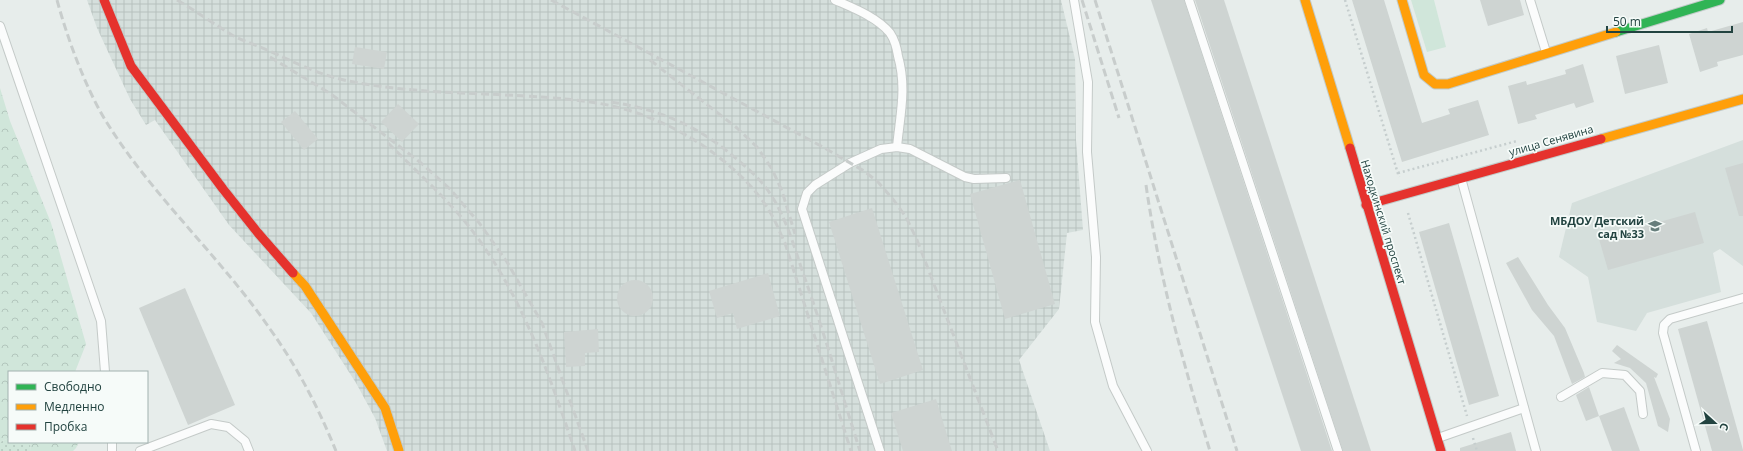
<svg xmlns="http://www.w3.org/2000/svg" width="1743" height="451" viewBox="0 0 1743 451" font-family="'Open Sans',sans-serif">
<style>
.built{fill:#d5dfdc}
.industrial{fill:url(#industrial-grid)}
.grass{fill:url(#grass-dots)}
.forest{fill:url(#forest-crowns)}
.park{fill:#d0e6da}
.building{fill:#ced4d2}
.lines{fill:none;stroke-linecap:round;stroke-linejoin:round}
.lane-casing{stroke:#c4cac8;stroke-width:10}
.fast-casing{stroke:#c2cbc9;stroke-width:11}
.slow-casing{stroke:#c2cbc9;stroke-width:11}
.jam-casing{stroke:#c2cbc9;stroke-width:11}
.path{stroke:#c6cece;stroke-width:2.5;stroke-dasharray:2 3;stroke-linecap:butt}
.lane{stroke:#fbfcfc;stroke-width:8}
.fast{stroke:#30b455;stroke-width:9}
.slow{stroke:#ff9f0a;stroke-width:9}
.jam{stroke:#e5322d;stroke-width:9}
.rail{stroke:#c8cdcc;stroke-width:3;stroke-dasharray:8 4;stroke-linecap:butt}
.labels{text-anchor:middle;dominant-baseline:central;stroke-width:3.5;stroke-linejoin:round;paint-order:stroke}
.street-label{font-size:11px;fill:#224340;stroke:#f6fbf9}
.poi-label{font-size:11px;font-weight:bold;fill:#224340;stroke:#f6fbf9;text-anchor:end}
</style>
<defs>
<pattern id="industrial-grid" width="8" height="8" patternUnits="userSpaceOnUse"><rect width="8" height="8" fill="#d5dfdc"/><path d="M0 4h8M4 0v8" fill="none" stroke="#b7c1be"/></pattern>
<pattern id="grass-dots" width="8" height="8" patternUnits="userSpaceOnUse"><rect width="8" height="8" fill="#d0e6da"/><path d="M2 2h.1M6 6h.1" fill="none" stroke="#b2c6bc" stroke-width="1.8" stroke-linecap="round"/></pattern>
<pattern id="forest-crowns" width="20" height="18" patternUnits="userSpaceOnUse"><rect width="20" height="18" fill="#d0e6da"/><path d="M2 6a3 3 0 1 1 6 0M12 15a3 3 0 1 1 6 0" fill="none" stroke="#b2c6bc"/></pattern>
</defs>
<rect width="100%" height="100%" fill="#e7edeb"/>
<polygon class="built" points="1743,140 1743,266 1720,249 1713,253 1721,292 1647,313 1636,331 1597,322 1588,277 1559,257 1572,203"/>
<polygon class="industrial" points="87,0 1061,0 1075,59 1076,140 1083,230 1067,233 1059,309 1019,360 1050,451 387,451 375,418 356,383 311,313 229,225 155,120 146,125 130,99 97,28"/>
<polygon class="grass" points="9,438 9,442 30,442 31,451 0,451 0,442"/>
<g class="forest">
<polygon points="0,88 10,121 51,223 86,344 75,372 9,372 9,438 0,442"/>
<polygon points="30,442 79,442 76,448 73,451 31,451"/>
</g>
<polygon class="park" points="1411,0 1434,0 1446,47 1427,52"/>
<g class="building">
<polygon points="1151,0 1184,0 1332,451 1301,451"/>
<polygon points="1195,0 1224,0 1371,451 1343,451"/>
<polygon points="1352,0 1384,0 1422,123 1450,114 1448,109 1478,100 1489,135 1402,162"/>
<polygon points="1480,0 1520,0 1524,15 1488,26"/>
<polygon points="1743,22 1743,55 1717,62 1718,66 1700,72 1689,34 1707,28 1708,32"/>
<polygon points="1659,45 1668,83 1625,94 1616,56"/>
<polygon points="355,47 387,52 384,69 352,64"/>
<polygon points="1583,64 1594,102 1576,108 1574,103 1535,115 1537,119 1518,124 1508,86 1526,81 1527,85 1566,74 1565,70"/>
<polygon points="398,104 419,124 402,142 381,122"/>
<polygon points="295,111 318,139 304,150 281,122"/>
<polygon points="1743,163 1743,216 1739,216 1725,168"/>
<polygon points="1020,180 1055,304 1005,319 970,194"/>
<polygon points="872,208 923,370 880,384 829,222"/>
<polygon points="1695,212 1704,243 1608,270 1599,239"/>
<polygon points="1449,223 1499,396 1469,405 1419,232"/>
<polygon points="1518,257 1548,305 1565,328 1584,373 1585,377 1572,384 1554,336 1532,310 1506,263"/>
<polygon points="768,273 780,316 737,329 733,313 717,318 709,291"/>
<circle cx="635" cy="298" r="18"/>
<polygon points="185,288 235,405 188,425 139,308"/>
<polygon points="1707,321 1743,450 1743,451 1712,451 1678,329"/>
<polygon points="598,329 599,352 585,353 585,366 566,367 564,332"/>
<polygon points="1617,345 1658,374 1656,378 1654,377 1670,419 1668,432 1658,426 1646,383 1630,368 1614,363 1621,359 1612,351"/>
<polygon points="1589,387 1599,416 1586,421 1576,395"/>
<polygon points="936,399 952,451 903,451 891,413"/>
<polygon points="1624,407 1640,451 1612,451 1599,416"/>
<polygon points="1511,432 1516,451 1460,451 1460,448"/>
</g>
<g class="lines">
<g class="lane-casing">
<g id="lane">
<path d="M835,0C853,8 877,17 890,33C894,39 897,49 898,56C907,88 900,115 897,147"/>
<polyline points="1074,0 1088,82 1087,152 1096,257 1095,322 1113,386 1147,451"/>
<polyline points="1189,0 1338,451"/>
<polyline points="1530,0 1546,52"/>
<polyline points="0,26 101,321 105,372"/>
<polyline points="1461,178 1536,451"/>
<polyline points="1561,397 1602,373 1625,375 1640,391 1643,414"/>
<polyline points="1438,438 1524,408"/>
<polyline points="112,442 112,451"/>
<polyline points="140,451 211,424 228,427 245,441 249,451"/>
<polyline points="880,451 802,209 807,193 815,185 850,163 881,149 897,147 910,149 965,177 974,179 1006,178"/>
<polyline points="1696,451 1663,333 1664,325 1670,319 1743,298"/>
</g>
</g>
<g class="fast-casing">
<polyline id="fast" points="1616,32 1720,0"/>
</g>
<g class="slow-casing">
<g id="slow">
<polyline points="1305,0 1350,148"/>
<polyline points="1402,0 1424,75 1435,84 1448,84 1616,32"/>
<polyline points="1601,139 1743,99"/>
<polyline points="293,273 305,286 385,408 399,451"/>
</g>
</g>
<g class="jam-casing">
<g id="jam">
<polyline points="104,0 131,66 223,189 258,233 293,273"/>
<polyline points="1350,148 1441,451"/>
<polyline points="1366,205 1601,139"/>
</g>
</g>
<g class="path">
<polyline points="1345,0 1399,177"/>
<polyline points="1398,173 1517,141"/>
<polyline points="1408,213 1467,416"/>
<polyline points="1473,438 1477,451"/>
</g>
<use href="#lane" class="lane"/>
<use href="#fast" class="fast"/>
<use href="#slow" class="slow"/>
<use href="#jam" class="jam"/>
<g class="rail">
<path d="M57,0C67,37 84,84 104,118C151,195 219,255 270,329C298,368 318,407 336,451"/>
<path d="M177,0C196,11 214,24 232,35C243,41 256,45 267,50C292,61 317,74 344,80C427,98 513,90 597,103C640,110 682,129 716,155C736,170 757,190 770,212C776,222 780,233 785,243L851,451"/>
<polyline points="551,0 821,146 864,171 878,182 892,198 906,217 917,240 998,451"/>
<polyline points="1082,0 1119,118"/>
<polyline points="1095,0 1237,451"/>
<polyline points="270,57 331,94 421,163 450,189 480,224 507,262 542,323 588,451"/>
<polyline points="650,60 737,128 757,147 772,169 782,191 795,234"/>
<path d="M611,102C662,110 701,127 740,162C751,171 763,182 771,195C786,218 794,246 803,273C824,332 841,391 860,451"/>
<path d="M388,143C416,171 450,201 474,233C523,298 549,374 575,451"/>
<path d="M1146,185C1159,276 1183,363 1210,451"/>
</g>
</g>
<defs>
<g id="school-bare" transform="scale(1.08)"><path d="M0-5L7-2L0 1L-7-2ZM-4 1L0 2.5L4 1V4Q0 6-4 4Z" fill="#677e7c" stroke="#f6fbf9" stroke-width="2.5" paint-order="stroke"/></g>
</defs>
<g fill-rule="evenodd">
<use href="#school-bare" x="1655" y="226"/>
</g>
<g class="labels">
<g class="street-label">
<text transform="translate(1551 140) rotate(-16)">улица Сенявина</text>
<text transform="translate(1384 222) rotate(73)">Находкинский проспект</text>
</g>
<g class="poi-label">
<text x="1644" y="220">МБДОУ Детский<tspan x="1644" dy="13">сад №33</tspan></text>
</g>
</g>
<rect x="8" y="371" width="140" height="72" fill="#f6fbf9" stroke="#a1b1af"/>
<rect x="16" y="384" width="20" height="6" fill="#30b455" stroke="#a1b1af"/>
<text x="44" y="391" font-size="12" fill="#224340">Свободно</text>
<rect x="16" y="404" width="20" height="6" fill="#ff9f0a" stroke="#a1b1af"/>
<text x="44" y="411" font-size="12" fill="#224340">Медленно</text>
<rect x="16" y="424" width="20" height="6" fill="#e5322d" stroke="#a1b1af"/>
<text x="44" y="431" font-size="12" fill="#224340">Пробка</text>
<g transform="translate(1715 423) rotate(111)" stroke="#f6fbf9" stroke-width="3" paint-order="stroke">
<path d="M0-3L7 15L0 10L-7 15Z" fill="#224340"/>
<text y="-6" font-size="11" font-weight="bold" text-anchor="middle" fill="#224340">С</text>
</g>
<path d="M1607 26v6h125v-6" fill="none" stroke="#224340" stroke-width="2"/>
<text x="1613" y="26" font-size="12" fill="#224340" stroke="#f6fbf9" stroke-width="3" paint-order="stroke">50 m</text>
</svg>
